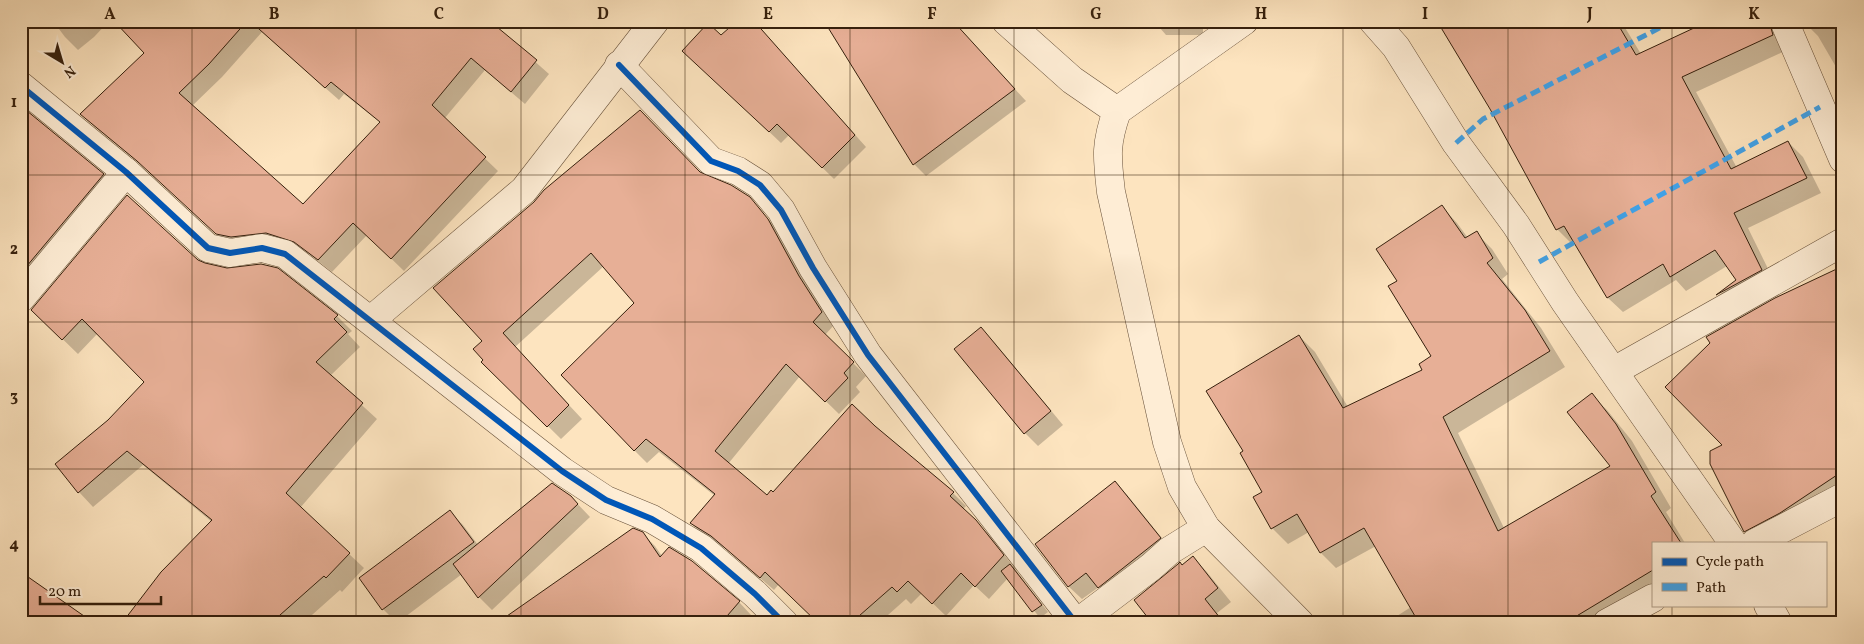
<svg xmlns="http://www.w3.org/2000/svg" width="1864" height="644" viewBox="0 0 1864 644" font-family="Vollkorn,serif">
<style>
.shadow{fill:#0003;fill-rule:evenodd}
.building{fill:#e7af96;stroke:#36200d}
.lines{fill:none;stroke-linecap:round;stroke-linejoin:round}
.minor-casing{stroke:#68513a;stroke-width:29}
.minor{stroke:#feedd5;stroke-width:28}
.quiet{stroke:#3fa2e9;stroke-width:5;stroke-dasharray:10 5;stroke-linecap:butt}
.cycleway-casing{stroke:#feedd5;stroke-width:9}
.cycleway{stroke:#0057b8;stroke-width:6}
.grid{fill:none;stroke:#36200d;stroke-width:1;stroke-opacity:0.55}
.neatline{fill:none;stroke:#36200d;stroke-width:2}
.grid-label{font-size:16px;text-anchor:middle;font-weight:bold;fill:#36200d}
</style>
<rect width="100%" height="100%" fill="#fde4bf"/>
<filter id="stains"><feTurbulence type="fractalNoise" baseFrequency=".004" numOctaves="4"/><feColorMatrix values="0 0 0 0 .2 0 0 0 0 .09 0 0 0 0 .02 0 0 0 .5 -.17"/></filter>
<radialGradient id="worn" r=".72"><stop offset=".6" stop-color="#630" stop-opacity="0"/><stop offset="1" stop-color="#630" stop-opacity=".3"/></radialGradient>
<g class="shadow">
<polygon points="53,21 109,21 94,37 78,50 65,37"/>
<path d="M116,21H489L549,74L525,104L485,70L444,119L498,171L404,271L367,235L332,272L309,254L280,245L230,246L151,173L95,127L82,114L146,53ZM262,32L339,100L344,94L381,123L303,206L192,106L222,77Z"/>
<polygon points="952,21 1026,101 926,176 914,164"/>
<polygon points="1079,21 1123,21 1081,23"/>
<polygon points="1154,21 1203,21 1203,35 1166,35"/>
<polygon points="1439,21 1621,21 1641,54 1712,21 1793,21 1787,50 1696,92 1737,168 1788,142 1803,157 1821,193 1748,228 1776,285 1732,310 1718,296 1737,280 1727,266 1686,291 1676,280 1623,312 1608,298 1575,242 1572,244 1557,229 1491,109"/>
<polygon points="1803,21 1843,21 1843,79 1818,36"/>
<polygon points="758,26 866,147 834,179 789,135 781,143 695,62 721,37"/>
<polygon points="21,114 103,175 116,188 21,300"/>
<polygon points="700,174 749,198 781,233 834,325 825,335 866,376 856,387 860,392 839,414 800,376 728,464 767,497 874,427 953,493 966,506 963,509 989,535 1048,612 1040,618 1008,578 989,599 974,585 946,616 922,593 911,604 906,599 879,623 819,623 779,584 774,590 726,549 704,536 691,523 715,496 659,452 647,463 634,450 636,303 604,266 515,347 582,419 561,439 483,362 484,341 435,288"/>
<polygon points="1442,207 1457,223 1468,238 1476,233 1492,249 1508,274 1502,279 1541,328 1565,367 1458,433 1504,528 1612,466 1591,395 1607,410 1632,441 1671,508 1666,512 1685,543 1653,543 1653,596 1619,623 1386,623 1411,607 1376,546 1336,568 1321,553 1309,532 1288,544 1272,528 1264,492 1245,451 1299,336 1315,352 1348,407 1424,370 1433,356 1399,281"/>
<polygon points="197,261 337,316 352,331 348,334 360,347 330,376 377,419 300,508 364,568 342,592 340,590 303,623 277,623 265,611 212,522 143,465 93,507 79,492 109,421 146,382 98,333 78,354 47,324"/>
<polygon points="1843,267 1843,493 1756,540 1742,526 1724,446"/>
<polygon points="981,329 994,342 1063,425 1038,446 1025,433"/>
<polygon points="1115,482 1128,496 1173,552 1112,600 1099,587 1082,599 1068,586"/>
<polygon points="571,497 590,517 492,610 479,597 462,574 397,623 383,609 361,578 450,512 463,525 478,545"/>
<polygon points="642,533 655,546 662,556 739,602 751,615 745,623 499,623"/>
<polygon points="1193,558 1206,571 1231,602 1217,613 1225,623 1154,623"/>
</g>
<g class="building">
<polygon points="114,21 247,21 209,64 179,93 303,204 380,122 331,82 325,88 250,21 502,21 497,27 537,60 511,92 471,58 432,105 486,157 391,259 353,223 318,260 294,242 266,233 231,237 216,234 137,161 80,114 144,53"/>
<polygon points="737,21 754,21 855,135 822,168 777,124 769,132 682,51 708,23 721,35"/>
<polygon points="824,21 953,21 1015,89 913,165"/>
<polygon points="1437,21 1616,21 1636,55 1709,21 1769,21 1773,35 1682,77 1731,169 1788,141 1807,178 1734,213 1762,270 1716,295 1736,280 1715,250 1670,277 1663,264 1607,298 1564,226 1556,230 1490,109"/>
<polygon points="21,106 104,174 21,273"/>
<polygon points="640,110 700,172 731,185 750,197 768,219 799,276 822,312 813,322 854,362 844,373 848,378 825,402 786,364 715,451 767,495 771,490 773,492 852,404 875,426 954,492 950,496 976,520 1004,555 975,587 961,573 932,604 908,581 897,592 892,587 851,623 818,623 765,572 760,578 711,536 690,523 715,494 646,439 634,451 561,375 634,303 591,253 503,333 569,405 547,427 481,362 483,360 473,349 482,341 433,288 534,202 544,190"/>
<polygon points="127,195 198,260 205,263 227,268 261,264 278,268 338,315 334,319 347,332 316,362 363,403 286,493 350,553 326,578 324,576 271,623 122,623 161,572 212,520 127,451 78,493 55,464 108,420 144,382 82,319 62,340 31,310"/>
<polygon points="1442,205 1465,238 1477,231 1493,258 1487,263 1525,310 1550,351 1443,417 1498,531 1610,466 1567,412 1592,393 1616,424 1656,492 1651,496 1681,543 1653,543 1653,570 1565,623 1419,623 1364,528 1320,553 1297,514 1271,529 1253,497 1262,492 1240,453 1243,451 1206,391 1299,335 1343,408 1422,370 1419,364 1431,356 1388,286 1397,281 1376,249"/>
<polygon points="1843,266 1843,471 1780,513 1744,532 1710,464 1710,451 1722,445 1665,387 1710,343 1706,337 1775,298"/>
<polygon points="981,327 1051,411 1024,434 954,349"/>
<polygon points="1115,481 1161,538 1098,588 1086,573 1068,587 1035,544"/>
<polygon points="552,483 571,496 578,504 478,598 453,564"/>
<polygon points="450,510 474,542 382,610 359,578"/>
<polygon points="633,528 643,532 660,557 669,547 692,561 740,601 721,623 497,623"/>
<polygon points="1193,556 1218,588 1205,599 1224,623 1152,623 1134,600 1178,564 1180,562 1182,565"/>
<polygon points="1010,564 1042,605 1032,612 1001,571"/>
<polygon points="21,572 94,623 21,623"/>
</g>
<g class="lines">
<g class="minor-casing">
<g id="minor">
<path d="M1006,21L1072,80L1117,111C1105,145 1107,157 1111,192L1167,442L1182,487L1206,528L1300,623"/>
<polyline points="1373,21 1396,47 1456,143 1516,225 1565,302 1733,543"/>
<polyline points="1784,21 1843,159"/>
<polyline points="619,65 711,161 738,171 760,185 781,210 813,268 868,355 1076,623"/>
<polyline points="21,86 126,172 208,248 230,253 262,248 285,254 562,471 606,500 652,519 701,548 755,594 784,623"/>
<polyline points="1117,111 1244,21"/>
<polyline points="21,298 126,172"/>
<polyline points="371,320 524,190 655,21"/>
<polyline points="1614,371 1843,242"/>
<polyline points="1755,543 1843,497"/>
<polyline points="1768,605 1778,623"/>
<polyline points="1077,623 1151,567 1169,551 1206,528"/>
<polyline points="1607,623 1653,598"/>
</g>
</g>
<use href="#minor" class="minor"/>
<g class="quiet">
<polyline points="1456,143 1483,119 1673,21"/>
<polyline points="1539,262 1820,107"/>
</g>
<g class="cycleway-casing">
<g id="cycleway">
<polyline points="619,65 711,161 738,171 760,185 781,210 813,268 868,355 1076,623"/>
<polyline points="21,86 126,172 208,248 230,253 262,248 285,254 562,471 606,500 652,519 701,548 755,594 784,623"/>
</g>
</g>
<use href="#cycleway" class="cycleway"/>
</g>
<path class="grid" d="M192,21V623M356,21V623M521,21V623M685,21V623M850,21V623M1014,21V623M1179,21V623M1343,21V623M1508,21V623M1672,21V543M21,175H1843M21,322H1843M21,469H1843M1672,605V623"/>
<rect width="1864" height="644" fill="none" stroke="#fde4bf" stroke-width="55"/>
<rect x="1652" y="542" width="175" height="65" fill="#feedd5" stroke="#ae9b85"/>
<rect x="1662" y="558" width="25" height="8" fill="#0057b8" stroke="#ae9b85"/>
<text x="1696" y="566" font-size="15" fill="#36200d">Cycle path</text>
<rect x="1662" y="583" width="25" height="8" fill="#3fa2e9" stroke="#ae9b85"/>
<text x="1696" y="592" font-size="15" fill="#36200d">Path</text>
<g transform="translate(62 62) rotate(142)" stroke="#feedd5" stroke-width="4" paint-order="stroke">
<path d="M0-4L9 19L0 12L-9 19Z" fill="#36200d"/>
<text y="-8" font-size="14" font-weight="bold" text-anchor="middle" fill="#36200d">N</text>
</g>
<path d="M40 596v8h121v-8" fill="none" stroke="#36200d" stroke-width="2.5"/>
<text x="48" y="596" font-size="15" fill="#36200d" stroke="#feedd5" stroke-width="4" paint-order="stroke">20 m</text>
<rect x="28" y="28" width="1808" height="588" class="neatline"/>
<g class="grid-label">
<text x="110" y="19">A</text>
<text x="274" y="19">B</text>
<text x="439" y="19">C</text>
<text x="603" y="19">D</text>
<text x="768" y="19">E</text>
<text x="932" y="19">F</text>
<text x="1096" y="19">G</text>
<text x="1261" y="19">H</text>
<text x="1425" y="19">I</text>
<text x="1590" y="19">J</text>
<text x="1754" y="19">K</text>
<text x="14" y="107">1</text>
<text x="14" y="254">2</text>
<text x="14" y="401">3</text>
<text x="14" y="549">4</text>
</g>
<rect width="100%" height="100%" filter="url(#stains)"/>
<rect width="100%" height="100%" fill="url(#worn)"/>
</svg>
